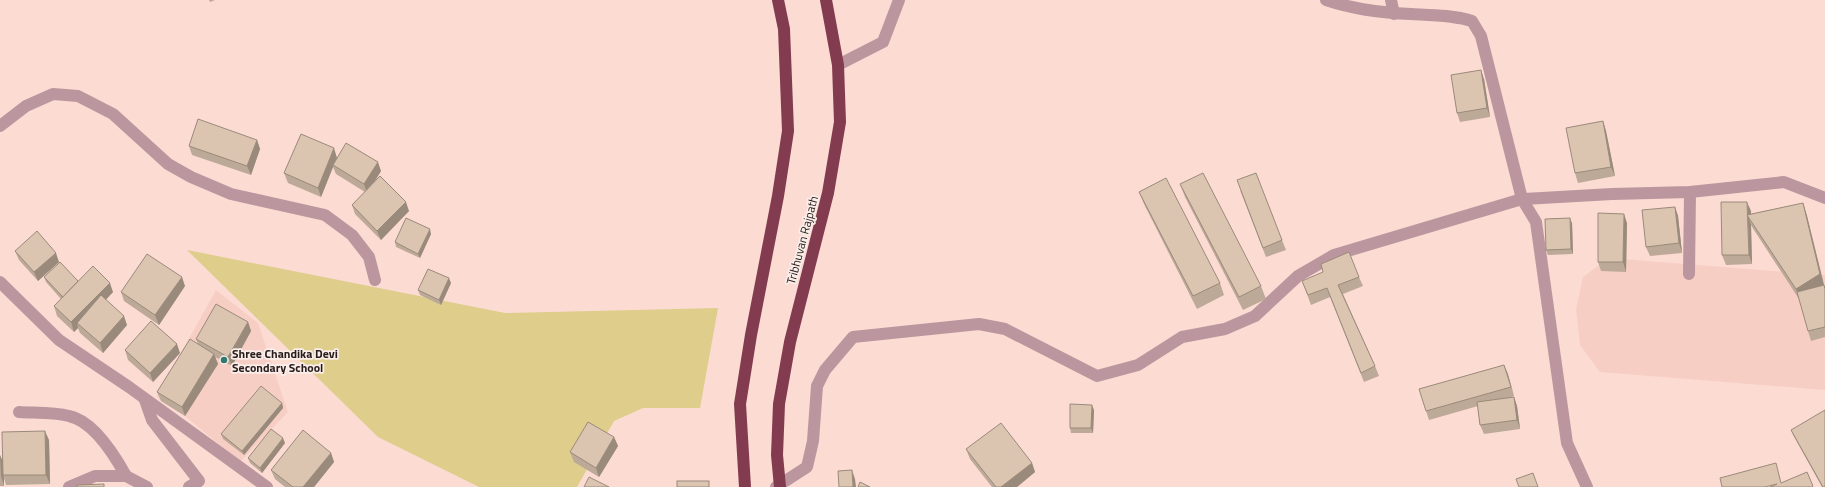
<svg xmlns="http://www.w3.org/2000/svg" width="1825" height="487" viewBox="0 0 1825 487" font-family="'Titillium Web',sans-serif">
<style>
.built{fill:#f7cec4}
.green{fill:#decd8b}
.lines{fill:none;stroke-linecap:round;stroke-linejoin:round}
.street{stroke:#bb969e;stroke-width:12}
.highway{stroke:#833b50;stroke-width:12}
.wall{fill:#bda997}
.shaded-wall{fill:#9a8a7b}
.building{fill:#dcc5b0;stroke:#9a8a7b}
.poi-dot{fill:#317871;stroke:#fbeeea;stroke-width:1.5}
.labels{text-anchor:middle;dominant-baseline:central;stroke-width:3.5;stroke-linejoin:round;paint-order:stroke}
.street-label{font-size:12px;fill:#271c19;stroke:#fbeeea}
.poi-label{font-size:12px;font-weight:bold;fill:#271c19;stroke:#fbeeea;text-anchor:start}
</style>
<rect width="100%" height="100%" fill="#fcdbd3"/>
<g class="built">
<polygon points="1609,258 1825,275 1825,390 1600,372 1580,345 1576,309 1583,277"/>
<polygon points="216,290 258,323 288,412 240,462 185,416 161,401 157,396"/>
</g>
<polygon class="green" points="187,250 505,313 718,308 700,408 643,408 614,421 577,487 479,487 378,437"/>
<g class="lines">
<g class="street">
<path d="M1326,0C1353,9 1382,13 1411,14C1431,15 1453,15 1472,21L1481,36L1522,199L1536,222L1567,443L1587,487"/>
<polyline points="1391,0 1394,14"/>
<polyline points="838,65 883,42 899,0"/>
<polyline points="0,126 26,106 53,94 78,96 113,114 168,164 191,177 231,194 325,215 352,235 369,257 375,280"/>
<polyline points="1689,274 1690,192"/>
<polyline points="0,282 59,340 129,387 267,487"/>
<polyline points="145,400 152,420 199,481 189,487"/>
<path d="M19,412C35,413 53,412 69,416C94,421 115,456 126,476"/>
<polyline points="69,487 95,476 126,476 147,487"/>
<polyline points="776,487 807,467 813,441 817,386 825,370 853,337 979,324 1005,329 1097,376 1138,365 1182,337 1225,329 1255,316 1298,276 1334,255 1522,199 1612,194 1690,192 1784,182 1825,198"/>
</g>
<g class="highway">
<polyline points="745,487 740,404 751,335 778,196 788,131 784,29 778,0"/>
<polyline points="780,487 777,455 779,404 790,342 828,193 840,122 838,65 826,0"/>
</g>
</g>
<g class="wall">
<polygon points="209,0 215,0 210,2"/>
<polygon points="1484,79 1490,117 1460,122 1457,113"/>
<polygon points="1603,121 1606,131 1615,176 1578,183 1575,173"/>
<polygon points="257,140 260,149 251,175 192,155 189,146"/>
<polygon points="337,157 381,171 374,183 409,211 381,240 355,214 352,205 365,192 336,174 333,167 321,197 288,183 284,173"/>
<polygon points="1180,184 1261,286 1266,299 1243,310 1185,197"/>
<polygon points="1240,190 1282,240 1286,250 1266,257"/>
<polygon points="1139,192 1220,283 1224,295 1197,309 1144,204"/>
<polygon points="1803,203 1807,216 1825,288 1825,337 1811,341 1808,331 1799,299 1752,227 1751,225 1752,264 1726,265 1722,255 1751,211 1751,214"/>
<polygon points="1675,207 1678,216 1682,253 1650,256 1646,247"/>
<polygon points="1572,223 1573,254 1548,255 1546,250"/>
<polygon points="1627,223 1626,272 1601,271 1598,262"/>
<polygon points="431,234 420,258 396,247 395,242"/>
<polygon points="15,251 59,262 38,281 19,260"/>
<polygon points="44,277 78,281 113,292 106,300 127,325 103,353 80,333 78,328 74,332 57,316 54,306 61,299 46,282"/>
<polygon points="1359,277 1363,286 1343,294 1375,366 1379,376 1364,382 1330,297 1311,305 1302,281"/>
<polygon points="451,283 441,305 420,295 418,290"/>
<polygon points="185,286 159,325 124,301 121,292"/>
<polygon points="248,322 251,331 232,366 215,357 218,364 185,416 161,401 157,392 198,344 196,339"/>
<polygon points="125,350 180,353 153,382 128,360"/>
<polygon points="1504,365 1514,396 1508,398 1514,397 1517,406 1520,429 1484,434 1480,425 1478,406 1429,420 1426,411"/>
<polygon points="282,403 283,408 244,455 223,439 221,434"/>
<polygon points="1094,410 1093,433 1071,433 1070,428"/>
<polygon points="1791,430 1825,487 1822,487 1793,435"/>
<polygon points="614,437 618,446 599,477 574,462 570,452"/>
<polygon points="49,440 50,484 6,485 4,478 4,486 0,486 0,455 3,462"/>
<polygon points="285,443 262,473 250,463 248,458"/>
<polygon points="966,449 1032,463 1035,472 1017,487 992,487 970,459"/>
<polygon points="331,453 334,462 314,487 285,487 275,479 271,470"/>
</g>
<g class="shaded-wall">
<polygon points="1481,70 1484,79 1490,117 1487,108"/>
<polygon points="1603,121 1606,131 1615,176 1611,167"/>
<polygon points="257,140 260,149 251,175 247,166"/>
<polygon points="334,148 337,158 333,165 333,167 321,197 318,188"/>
<polygon points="378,162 381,171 367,193 364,184"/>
<polygon points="406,202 409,211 381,240 377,231"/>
<polygon points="1747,202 1751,211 1751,220 1748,215"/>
<polygon points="1803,203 1807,216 1824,286 1800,301 1796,289"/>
<polygon points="1675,207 1678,216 1682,253 1679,243"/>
<polygon points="1624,214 1627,223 1626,272 1623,262"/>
<polygon points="1748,216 1751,225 1752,264 1749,255"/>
<polygon points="1570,218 1572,223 1573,254 1571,249"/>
<polygon points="430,229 431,234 420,258 418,254"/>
<polygon points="56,253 59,262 38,281 34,272"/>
<polygon points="182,277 185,286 159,325 155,315"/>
<polygon points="449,278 451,283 441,305 439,300"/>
<polygon points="110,283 113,292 80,326 77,323 78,328 74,332 71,322"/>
<polygon points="124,316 127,325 103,353 100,343"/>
<polygon points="248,322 251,331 232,366 228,357"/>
<polygon points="177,344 180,353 153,382 150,373"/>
<polygon points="214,354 218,364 185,416 182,407"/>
<polygon points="1504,365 1508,374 1514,396 1511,387"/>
<polygon points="1514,397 1517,406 1520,429 1517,420"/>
<polygon points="282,403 283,408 244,455 242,451"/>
<polygon points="1092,405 1094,410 1093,433 1091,428"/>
<polygon points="45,431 49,440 50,484 46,475"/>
<polygon points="614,437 618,446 599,477 596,468"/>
<polygon points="283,438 285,443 262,473 260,468"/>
<polygon points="331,453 334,462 314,487 303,487"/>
<polygon points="0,455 3,462 3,475 4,478 4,486 1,476"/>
<polygon points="1032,463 1035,472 1017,487 1001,487"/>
<polygon points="852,470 855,479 856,487 853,487"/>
</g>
<g class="building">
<polygon points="1481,70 1487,108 1457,113 1451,75"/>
<polygon points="198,119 257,140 247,166 189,146"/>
<polygon points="1603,121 1611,167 1575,173 1566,128"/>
<polygon points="301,134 334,148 318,188 284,173"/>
<polygon points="346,143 378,162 364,184 333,165"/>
<polygon points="1203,173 1261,286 1239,297 1180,184"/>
<polygon points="1256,173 1282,240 1263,248 1237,180"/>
<polygon points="380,176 406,202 377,231 352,205"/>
<polygon points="1166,178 1220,283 1193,296 1139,192"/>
<polygon points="1721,202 1747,202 1749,255 1722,255"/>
<polygon points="1803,203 1820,274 1796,289 1747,215"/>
<polygon points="1675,207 1679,243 1646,247 1642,210"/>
<polygon points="1598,213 1624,214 1623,262 1598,262"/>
<polygon points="406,218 430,229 418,254 395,242"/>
<polygon points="1570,218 1571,249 1546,250 1545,219"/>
<polygon points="37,231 56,253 34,272 15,251"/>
<polygon points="1349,252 1359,277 1338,285 1375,366 1361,373 1327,288 1308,295 1302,281 1323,272 1321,264"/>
<polygon points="147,254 182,277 155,315 121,292"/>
<polygon points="60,262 78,281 63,297 44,277"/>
<polygon points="93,266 110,283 71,322 54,306"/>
<polygon points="428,269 449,278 439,300 418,290"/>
<polygon points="1824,285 1825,289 1825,327 1808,331 1797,292"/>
<polygon points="101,295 124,316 100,343 77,323"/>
<polygon points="216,304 248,322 228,357 196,339"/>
<polygon points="151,321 177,344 150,373 125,350"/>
<polygon points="190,339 214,354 182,407 157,392"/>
<polygon points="1504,365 1511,387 1426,411 1419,389"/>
<polygon points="261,386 282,403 242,451 221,434"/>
<polygon points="1514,397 1517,420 1480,425 1477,402"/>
<polygon points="1070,404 1092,405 1091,428 1070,428"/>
<polygon points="1825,410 1825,487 1823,487 1791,430"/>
<polygon points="588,422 614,437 596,468 570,452"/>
<polygon points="1001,423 1032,463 1001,487 996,487 966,449"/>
<polygon points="271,429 283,438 260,468 248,458"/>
<polygon points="303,430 331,453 303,487 293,487 271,470"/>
<polygon points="45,431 46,475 3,475 2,432"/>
<polygon points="1776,463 1781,483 1807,472 1813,486 1812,487 1770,487 1777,484 1765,487 1722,487 1720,478"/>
<polygon points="852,470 853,487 839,487 838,471"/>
<polygon points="1533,473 1538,487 1519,487 1516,479"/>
<polygon points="589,477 609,487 584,487"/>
<rect x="677" y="481" width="32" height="6"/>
<polygon points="860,482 870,487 858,487"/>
<polygon points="104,484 104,487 77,487 77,485"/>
</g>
<circle class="poi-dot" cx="224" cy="360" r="4"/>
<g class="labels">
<g class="street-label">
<text transform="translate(802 240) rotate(-75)">Tribhuvan Rajpath</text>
</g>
<g class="poi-label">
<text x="232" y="353">Shree Chandika Devi<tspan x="232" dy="14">Secondary School</tspan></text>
</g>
</g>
</svg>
